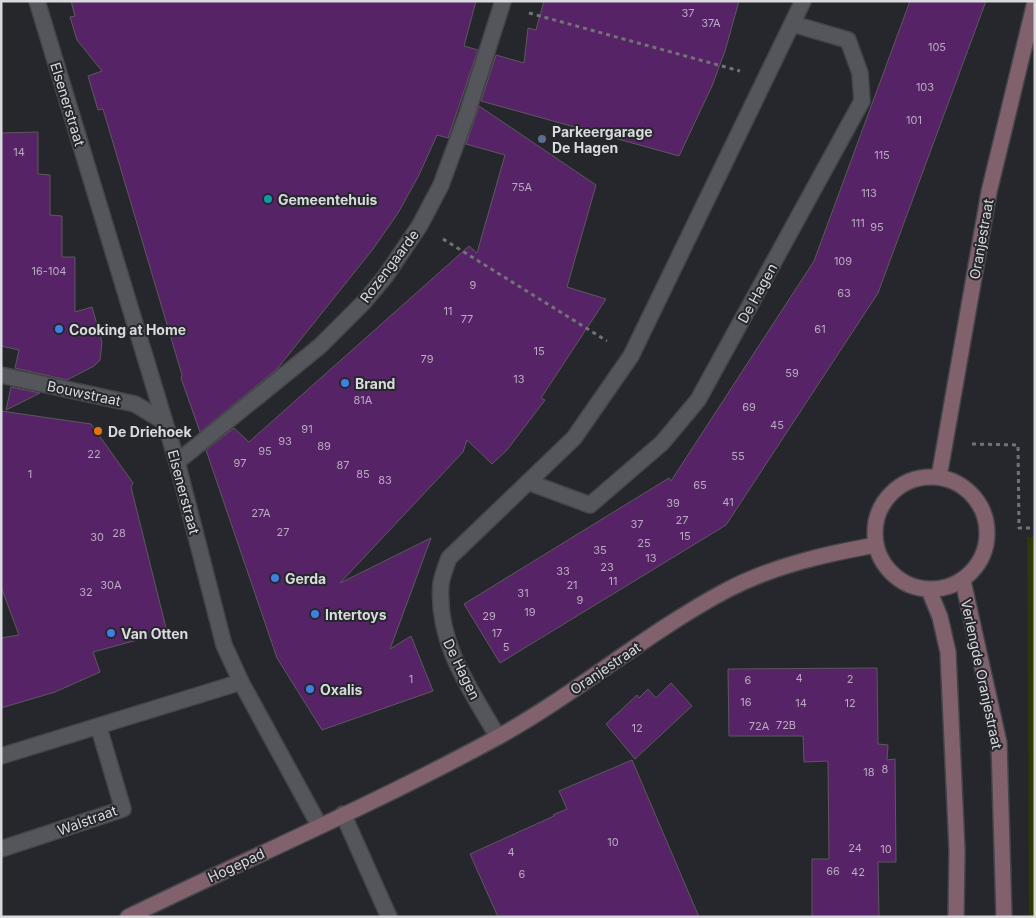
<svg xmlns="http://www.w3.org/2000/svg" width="1036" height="918" viewBox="0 0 1036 918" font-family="Inter,sans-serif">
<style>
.green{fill:#2f3707}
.building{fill:#572367;stroke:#5c585d}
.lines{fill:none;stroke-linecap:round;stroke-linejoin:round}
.lane-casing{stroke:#444549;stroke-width:18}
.street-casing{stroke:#444549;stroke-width:18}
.secondary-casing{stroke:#444549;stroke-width:18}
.path{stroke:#727377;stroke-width:3;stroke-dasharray:4 4;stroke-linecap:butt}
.lane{stroke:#55565c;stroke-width:15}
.street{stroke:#55565c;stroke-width:15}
.secondary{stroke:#81616c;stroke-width:15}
.service-dot{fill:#5c6f8a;stroke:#26272c;stroke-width:2}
.culture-dot{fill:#0f9aa8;stroke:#26272c;stroke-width:2}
.shop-dot{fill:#3f7fe0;stroke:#26272c;stroke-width:2}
.food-dot{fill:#e8710a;stroke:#26272c;stroke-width:2}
.labels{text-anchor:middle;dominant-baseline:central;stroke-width:4;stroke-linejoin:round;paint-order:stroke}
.number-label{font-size:11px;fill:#b8acc0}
.street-label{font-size:14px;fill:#d9dadd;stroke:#26272c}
.poi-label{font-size:14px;font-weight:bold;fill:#d9dadd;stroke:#26272c;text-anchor:start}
</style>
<rect width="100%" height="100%" fill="#26272c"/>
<polygon class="green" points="1027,537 1035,537 1035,917 1029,917"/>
<g class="building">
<polygon points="71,1 476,1 464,46 478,50 448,138 437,135 419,175 398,213 373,249 277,369 200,432 181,378 182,375 103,109 98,110 88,76 102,71 77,40 70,17 75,16"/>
<polygon points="544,1 739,1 725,51 712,86 679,156 481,101 496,55 524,63 528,28 536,30"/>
<polygon points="910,1 986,1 878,293 726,525 500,663 464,604 669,478 671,481 814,261"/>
<polygon points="479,106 596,185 567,287 606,299 541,398 545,400 507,450 492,464 467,440 463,452 340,583 431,538 390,649 411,636 433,691 322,730 277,658 206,450 234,428 249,442 469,246 477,253 505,155 466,144"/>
<polygon points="38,132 38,174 50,175 50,215 62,216 62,257 75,257 75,312 92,307 102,342 100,360 94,366 67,380 15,368 19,350 1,346 1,133"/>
<polygon points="11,387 40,393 6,410"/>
<polygon points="1,411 91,424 133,483 131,487 167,632 93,652 100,672 55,692 1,708 1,638 19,635 1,587"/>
<polygon points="877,668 878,744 888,745 887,760 895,759 896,862 878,862 879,917 812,917 812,859 829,859 828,761 804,762 803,736 729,736 728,669"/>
<polygon points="671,683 692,706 635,759 606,724 637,695 639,698 648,689 656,698"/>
<polygon points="632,760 699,917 498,917 470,854 554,816 553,815 567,809 559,791"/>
</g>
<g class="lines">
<g class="lane-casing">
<polyline id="lane" points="1,849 123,809 99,728"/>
</g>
<g class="street-casing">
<g id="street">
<polyline points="37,1 177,462 224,645 241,682 319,825"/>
<polyline points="1,375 135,404 163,421"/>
<polyline points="177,462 320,346 363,303 385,277 420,225 441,185 467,114 503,1"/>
<polyline points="528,482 590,505 662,443 698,400 862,101 860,73 848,40 793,24"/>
<path d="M498,737C470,689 436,642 441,584C442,576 446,566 449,558L574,438L631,356L803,1"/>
<polyline points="1,756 241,682"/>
<polyline points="343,814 389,917"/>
</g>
</g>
<g class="secondary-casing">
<g id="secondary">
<circle cx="931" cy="533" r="56"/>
<polyline points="939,477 989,192 1035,2"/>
<polyline points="963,581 999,743 1004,917"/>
<polyline points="929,590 940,617 948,652 957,850 956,917"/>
<path d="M128,917C251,857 377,803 496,738C576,694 646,633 727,590C773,566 825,554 876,545"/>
</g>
</g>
<g class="path">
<polyline points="529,13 740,71"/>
<polyline points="443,239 607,341"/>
<polyline points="972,444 1018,445 1019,528 1035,528"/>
</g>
<use href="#lane" class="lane"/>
<use href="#street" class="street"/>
<use href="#secondary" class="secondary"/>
</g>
<circle class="service-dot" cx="542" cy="139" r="5"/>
<circle class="culture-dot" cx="268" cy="199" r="5"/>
<g class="shop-dot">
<circle cx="59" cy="329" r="5"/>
<circle cx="345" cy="383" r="5"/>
<circle cx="275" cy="578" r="5"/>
<circle cx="315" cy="614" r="5"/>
<circle cx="111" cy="633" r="5"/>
<circle cx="310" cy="689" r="5"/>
</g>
<circle class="food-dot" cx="98" cy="431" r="5"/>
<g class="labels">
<g class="number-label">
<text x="688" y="13">37</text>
<text x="711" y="23">37A</text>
<text x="937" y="47">105</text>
<text x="925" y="87">103</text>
<text x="914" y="120">101</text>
<text x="19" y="152">14</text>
<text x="882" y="155">115</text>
<text x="522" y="187">75A</text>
<text x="869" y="193">113</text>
<text x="858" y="223">111</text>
<text x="877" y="227">95</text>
<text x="843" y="261">109</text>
<text x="49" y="271">16-104</text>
<text x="473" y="285">9</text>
<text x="844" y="293">63</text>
<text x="448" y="311">11</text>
<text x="467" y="319">77</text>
<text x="820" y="329">61</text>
<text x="539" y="351">15</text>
<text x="427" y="359">79</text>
<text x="792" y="373">59</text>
<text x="519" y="379">13</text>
<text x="363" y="400">81A</text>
<text x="749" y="407">69</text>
<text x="777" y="425">45</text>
<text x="307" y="429">91</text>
<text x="285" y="441">93</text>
<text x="324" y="446">89</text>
<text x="265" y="451">95</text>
<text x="94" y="454">22</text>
<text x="738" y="456">55</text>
<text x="240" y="463">97</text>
<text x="343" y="465">87</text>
<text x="30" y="474">1</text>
<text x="363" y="474">85</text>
<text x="385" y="480">83</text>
<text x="700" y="485">65</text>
<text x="728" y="502">41</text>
<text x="673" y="503">39</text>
<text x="261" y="513">27A</text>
<text x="682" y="520">27</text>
<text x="637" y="524">37</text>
<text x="283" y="532">27</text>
<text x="119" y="533">28</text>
<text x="685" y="536">15</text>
<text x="97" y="537">30</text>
<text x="644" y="543">25</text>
<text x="600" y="550">35</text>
<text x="651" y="558">13</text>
<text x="607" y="567">23</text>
<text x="563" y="571">33</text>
<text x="613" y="581">11</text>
<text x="111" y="585">30A</text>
<text x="572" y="585">21</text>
<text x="86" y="592">32</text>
<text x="523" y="593">31</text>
<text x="580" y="600">9</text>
<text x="530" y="612">19</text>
<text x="489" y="616">29</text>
<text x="497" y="633">17</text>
<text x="506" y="647">5</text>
<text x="799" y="678">4</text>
<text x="411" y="679">1</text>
<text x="850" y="679">2</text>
<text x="748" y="680">6</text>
<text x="746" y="702">16</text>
<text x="801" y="703">14</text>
<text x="850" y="703">12</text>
<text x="786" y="725">72B</text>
<text x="759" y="726">72A</text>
<text x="637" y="728">12</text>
<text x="885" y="769">8</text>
<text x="869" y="772">18</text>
<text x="613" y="842">10</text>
<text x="855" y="848">24</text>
<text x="886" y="849">10</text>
<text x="511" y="852">4</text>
<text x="833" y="871">66</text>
<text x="858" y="872">42</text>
<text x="522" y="874">6</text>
</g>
<g class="street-label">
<text transform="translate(68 104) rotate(73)">Elsenerstraat</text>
<text transform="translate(981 239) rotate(-80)">Oranjestraat</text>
<text transform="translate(389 266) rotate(-53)">Rozengaarde</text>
<text transform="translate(757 293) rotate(-61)">De Hagen</text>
<text transform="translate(84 393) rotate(12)">Bouwstraat</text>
<text transform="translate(184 492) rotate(75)">Elsenerstraat</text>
<text transform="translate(605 668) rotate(-34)">Oranjestraat</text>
<text transform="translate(462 669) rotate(64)">De Hagen</text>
<text transform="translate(982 674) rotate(78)">Verlengde Oranjestraat</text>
<text transform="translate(87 820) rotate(-20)">Walstraat</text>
<text transform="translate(236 865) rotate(-25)">Hogepad</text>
</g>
<g class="poi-label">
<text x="552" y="131">Parkeergarage<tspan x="552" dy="16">De Hagen</tspan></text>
<text x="278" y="199">Gemeentehuis</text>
<text x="69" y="329">Cooking at Home</text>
<text x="355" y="383">Brand</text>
<text x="108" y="431">De Driehoek</text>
<text x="285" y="578">Gerda</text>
<text x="325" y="614">Intertoys</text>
<text x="121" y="633">Van Otten</text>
<text x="320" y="689">Oxalis</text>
</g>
</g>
<rect width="1036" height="918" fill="none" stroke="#d9dadd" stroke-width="5"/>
</svg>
